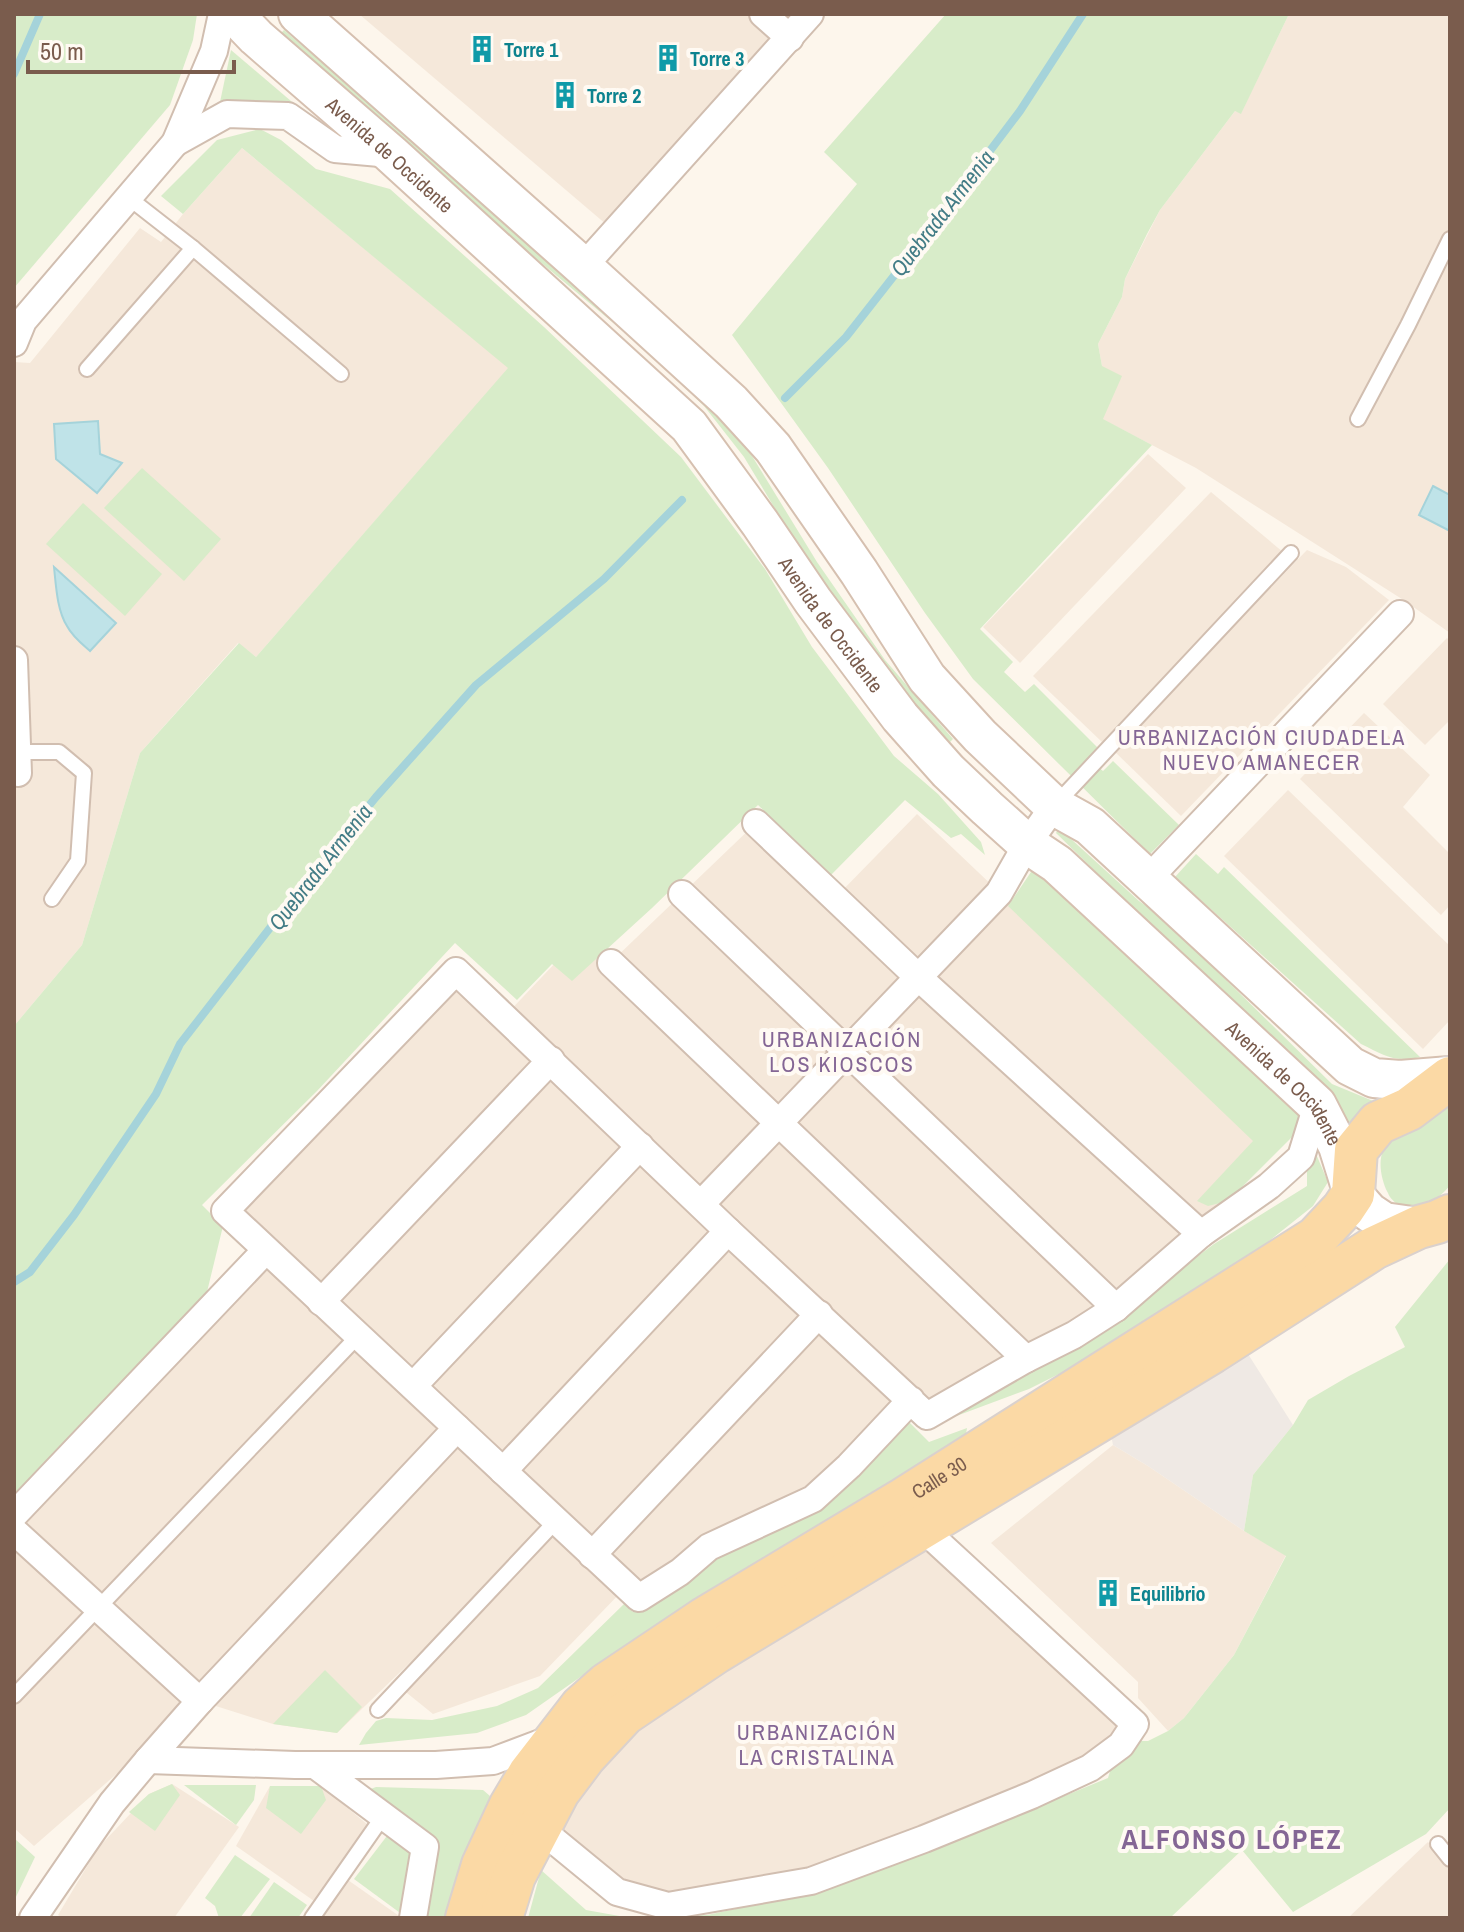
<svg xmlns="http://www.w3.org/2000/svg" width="1464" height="1932" viewBox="0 0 1464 1932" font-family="'Archivo Narrow',sans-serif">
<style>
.residential{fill:#f5e8da}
.industrial{fill:#efe9e4}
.green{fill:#d8ecc9}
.water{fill:#bfe3e8;stroke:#a5d3da;stroke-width:2}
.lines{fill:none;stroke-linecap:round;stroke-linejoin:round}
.stream{stroke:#a5d3da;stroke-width:8}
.service-casing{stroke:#d1beb0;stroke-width:18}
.minor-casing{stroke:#d1beb0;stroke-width:30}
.secondary-casing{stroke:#d6c0b0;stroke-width:42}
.primary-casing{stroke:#dad1cd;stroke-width:46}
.service{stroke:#fff;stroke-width:14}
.minor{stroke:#fff;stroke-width:26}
.secondary{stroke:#fff;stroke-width:38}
.primary{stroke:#fbd9a5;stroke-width:42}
.labels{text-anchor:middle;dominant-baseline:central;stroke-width:8;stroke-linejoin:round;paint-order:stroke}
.culture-label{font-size:20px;font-weight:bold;fill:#0d838f;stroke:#fffaf3;text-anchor:start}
.street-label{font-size:20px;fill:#7a5c4d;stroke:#fffaf3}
.water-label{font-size:22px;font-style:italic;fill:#437c86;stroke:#fffaf3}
.neighbourhood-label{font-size:22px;letter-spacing:2px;fill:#846695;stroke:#fffaf3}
.district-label{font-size:28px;font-weight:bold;letter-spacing:2px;fill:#846695;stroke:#fffaf3}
</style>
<rect width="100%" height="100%" fill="#fdf6ec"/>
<g class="residential">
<polygon points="359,14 748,14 775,37 607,225"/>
<polygon points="1289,14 1450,14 1450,633 1405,601 1196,468 1102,419 1102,366 1098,344 1122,297 1125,279 1160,210 1235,111 1241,113"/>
<polygon points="242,148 509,368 256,657 238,643 140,753 82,945 14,1026 14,362 30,363 140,228 161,242 183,214"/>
<polygon points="1148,454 1186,488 1020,663 983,627"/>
<polygon points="1211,492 1283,552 1102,742 1033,676"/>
<polygon points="1307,550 1346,567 1389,600 1181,816 1113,750"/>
<polygon points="1447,638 1450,641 1450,720 1425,745 1383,704"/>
<polygon points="1364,713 1430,775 1403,807 1450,854 1450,905 1441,915 1300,779"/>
<polygon points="1288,790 1450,946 1450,1020 1423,1049 1224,856"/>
<polygon points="917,814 1258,1138 1201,1234 1116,1308 927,1416 911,1401 808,1501 639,1598 626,1587 540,1676 433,1714 402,1689 542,1535 337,1733 273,1724 200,1701 34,1846 14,1828 14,1515 266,1251 225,1211 456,971 505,1016 578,939 611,962 756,823 835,898"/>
<polygon points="1113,1445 1148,1466 1244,1531 1286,1555 1234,1655 1184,1718 1168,1731 1138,1698 1138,1682 991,1543"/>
<polygon points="921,1527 1135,1724 1121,1745 924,1839 668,1906 617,1892 539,1828 624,1714"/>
<polygon points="172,1784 239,1827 174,1918 62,1918 58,1915 98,1848 149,1794"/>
<polygon points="270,1786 321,1786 368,1825 314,1901 236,1846"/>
<polygon points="1428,1842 1450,1871 1450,1918 1348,1918"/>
<polygon points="345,1878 402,1918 317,1918"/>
</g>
<polygon class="industrial" points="1248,1354 1293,1425 1253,1475 1244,1531 1148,1466 1113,1445 1111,1435"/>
<g class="green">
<polygon points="14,14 197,14 193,40 170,105 14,288"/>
<polygon points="946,14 1289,14 1241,114 1235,111 1160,210 1147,234 1125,279 1122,297 1098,344 1102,366 1122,376 1103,419 1152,445 980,629 1013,662 1004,672 1025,692 1034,684 1100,750 1091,761 1103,771 1113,761 1179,825 1150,854 973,679 925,613 828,468 732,335 857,184 824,152"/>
<polygon points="284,30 650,345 736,433 749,451 817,562 885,660 953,739 948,744 914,703 878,664 810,567 744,457 704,406 647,351 467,201 277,37"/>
<polygon points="231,50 298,107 220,102"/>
<polygon points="260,129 281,140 316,169 390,189 544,327 681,457 765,569 812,647 894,756 938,794 981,842 985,855 961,834 951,838 905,800 831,875 758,805 652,908 572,981 552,964 517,1000 455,943 317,1091 202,1205 223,1226 206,1296 14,1494 14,1026 82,945 140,753 239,643 256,657 508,368 242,148 183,214 161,196 217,140"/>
<polygon points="142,468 221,539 184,581 104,508"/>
<polygon points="83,503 162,574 125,616 46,544"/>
<polygon points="1059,828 1139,901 1162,917 1332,1084 1378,1103 1347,1137 1324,1094 1056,833"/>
<path d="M1196,854L1218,874L1224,867L1420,1057C1394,1063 1384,1055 1361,1044L1175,877Z"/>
<polygon points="1046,868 1300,1101 1300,1122 1292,1137 1228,1201 1208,1206 1197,1201 1253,1141 1008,906 1033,869"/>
<path d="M1450,1097V1185C1438,1202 1420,1206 1401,1207C1396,1203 1390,1199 1388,1193C1382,1182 1377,1161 1384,1149C1392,1134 1434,1109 1450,1097Z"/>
<polygon points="1313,1147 1328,1182 1313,1206 1229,1273 1107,1350 1029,1389 943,1421 1120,1314 1214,1244 1307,1186 1307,1168"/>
<polygon points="1450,1259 1450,1808 1426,1834 1293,1912 1242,1850 1170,1918 528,1918 541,1870 586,1910 625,1917 707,1915 816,1892 1040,1806 1108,1778 1111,1768 1135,1741 1148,1741 1168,1731 1184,1718 1234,1655 1286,1556 1244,1531 1253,1475 1293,1425 1308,1400 1349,1376 1405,1347 1395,1327"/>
<polygon points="908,1421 929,1442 967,1428 966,1434 829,1522 652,1627 526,1715 477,1733 359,1745 366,1733 376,1721 386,1718 432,1720 497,1706 538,1688 624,1604 633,1612 662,1596"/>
<polygon points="325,1670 362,1707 337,1733 273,1724"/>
<polygon points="172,1784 180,1795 155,1831 129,1812 149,1794"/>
<polygon points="184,1785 256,1785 254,1800 236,1825"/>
<polygon points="270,1786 321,1786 326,1800 301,1834 266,1808"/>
<polygon points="376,1787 483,1790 490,1796 462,1864 447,1918 425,1918 438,1841 368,1790"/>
<polygon points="390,1832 417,1853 407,1918 354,1879"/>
<polygon points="14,1838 35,1857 14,1901"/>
<polygon points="235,1855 270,1879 240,1918 219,1918 215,1906 205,1898"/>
<polygon points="274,1882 307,1905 298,1918 249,1918"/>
</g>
<g class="water">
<polygon points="98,421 100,454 122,463 97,493 56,459 54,424"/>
<polygon points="1433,486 1450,495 1450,531 1419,515"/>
<path d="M54,567L116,623L90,651C82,644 72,636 67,626C57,610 56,586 54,567Z"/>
</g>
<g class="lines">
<g class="stream">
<polyline points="14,74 40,14"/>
<polyline points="785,398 846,337 937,221 1020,111 1083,14"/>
<polyline points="14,1282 30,1272 74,1215 156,1094 180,1044 287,906 376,797 476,685 604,579 682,500"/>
</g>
<g class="service-casing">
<g id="service">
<polyline points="129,198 193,248 341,374"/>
<polyline points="87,369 193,248"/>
<polyline points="1358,419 1408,325 1450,239"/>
<polyline points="16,752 59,752 84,773 78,861 52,899"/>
<polyline points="1056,804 1291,553"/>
<polyline points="14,1696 358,1336"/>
<polyline points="378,1710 556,1521"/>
<polyline points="1438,1844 1450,1859"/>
<polyline points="312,1918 384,1815"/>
</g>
</g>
<g class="minor-casing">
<g id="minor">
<polyline points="763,14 790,38"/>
<polyline points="175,143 227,114 288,116 335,149 391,154"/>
<polyline points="583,267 810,14"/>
<polyline points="14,343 23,321 175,143 214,51 222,14"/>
<polyline points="14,660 18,773"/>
<polyline points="756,823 918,977 1201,1234"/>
<polyline points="1147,880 1400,614"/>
<polyline points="682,894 1116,1308"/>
<polyline points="611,963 1026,1359"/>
<polyline points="701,1204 999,893 1027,844 1054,806"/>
<polyline points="321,1302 551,1060"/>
<polyline points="413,1386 640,1146"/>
<polyline points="911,1400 849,1466 813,1499 709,1547 680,1572 639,1598 225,1211 456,971 728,1231 927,1416 1026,1359 1074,1335 1116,1308 1201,1234 1269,1186 1301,1157 1317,1105"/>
<polyline points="503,1471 728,1231"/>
<polyline points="14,1515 266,1250"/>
<polyline points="14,1531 200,1701"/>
<polyline points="592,1555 819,1314"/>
<polyline points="148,1760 295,1765 436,1765 493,1761 554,1738"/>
<polyline points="315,1765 425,1847 413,1918"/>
<polyline points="539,1828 617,1892 668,1906 811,1881 924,1839 1032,1795 1090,1768 1121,1745 1135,1724 921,1527"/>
<polyline points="33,1918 112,1803 148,1760 200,1701 457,1428"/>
</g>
</g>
<g class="secondary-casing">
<g id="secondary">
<path id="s1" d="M234,14L256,37L391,154L689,426L760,523L813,601L900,717L948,771L987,808L1027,844L1057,864L1317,1105L1338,1146L1353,1194L1369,1212L1384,1222L1419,1227"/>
<polyline points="298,14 583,267 731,402 773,448 859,572 927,678 980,736 1054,806 1090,826 1350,1066 1374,1078 1400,1080 1450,1076"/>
</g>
</g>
<g class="primary-casing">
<g id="primary">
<path id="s2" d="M467,1918L483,1865L510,1807L530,1773L581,1707L607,1684L704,1619L904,1499L1316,1238L1343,1209L1353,1194L1356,1150L1378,1123L1409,1109L1450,1078"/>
<polyline points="501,1918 514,1876 558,1792 585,1756 624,1714 716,1652 1212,1352 1374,1248 1419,1227 1437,1222 1450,1216"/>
</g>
</g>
<use href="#service" class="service"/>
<use href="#minor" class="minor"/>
<use href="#secondary" class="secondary"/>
<use href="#primary" class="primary"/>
</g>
<defs>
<g id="building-bare" transform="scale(2.16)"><path d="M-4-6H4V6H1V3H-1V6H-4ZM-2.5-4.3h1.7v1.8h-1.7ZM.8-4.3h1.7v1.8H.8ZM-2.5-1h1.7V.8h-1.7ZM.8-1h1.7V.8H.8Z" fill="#0f9aa8" stroke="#fffaf3" stroke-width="2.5" paint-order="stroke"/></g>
</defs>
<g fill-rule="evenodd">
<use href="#building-bare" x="482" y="49"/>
<use href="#building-bare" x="668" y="58"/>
<use href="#building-bare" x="565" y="95"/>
<use href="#building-bare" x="1108" y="1593"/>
</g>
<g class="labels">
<g class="culture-label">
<text x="504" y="49">Torre 1</text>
<text x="690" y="58">Torre 3</text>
<text x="587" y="95">Torre 2</text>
<text x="1130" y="1593">Equilibrio</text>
</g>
<g class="street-label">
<text stroke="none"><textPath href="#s1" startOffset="210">Avenida de Occidente</textPath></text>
<text stroke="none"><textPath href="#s1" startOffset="858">Avenida de Occidente</textPath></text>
<text stroke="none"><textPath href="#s1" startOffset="1506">Avenida de Occidente</textPath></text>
<text stroke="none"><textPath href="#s2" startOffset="668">Calle 30</textPath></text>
</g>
<g class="water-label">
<text transform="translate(942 213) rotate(-52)">Quebrada Armenia</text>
<text transform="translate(320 867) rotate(-52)">Quebrada Armenia</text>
</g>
<g class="neighbourhood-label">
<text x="1262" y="737">URBANIZACIÓN CIUDADELA<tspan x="1262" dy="25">NUEVO AMANECER</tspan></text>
<text x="842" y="1039">URBANIZACIÓN<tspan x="842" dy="25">LOS KIOSCOS</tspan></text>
<text x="817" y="1732">URBANIZACIÓN<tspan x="817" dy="25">LA CRISTALINA</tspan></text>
</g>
<g class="district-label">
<text x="1232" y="1839">ALFONSO LÓPEZ</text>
</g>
</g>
<rect width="1464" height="1932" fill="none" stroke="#7a5c4d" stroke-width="32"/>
<path d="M28 60v12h206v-12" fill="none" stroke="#7a5c4d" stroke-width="4"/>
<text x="40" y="60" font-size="24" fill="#7a5c4d" stroke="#fffaf3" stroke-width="6" paint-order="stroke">50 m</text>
</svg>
